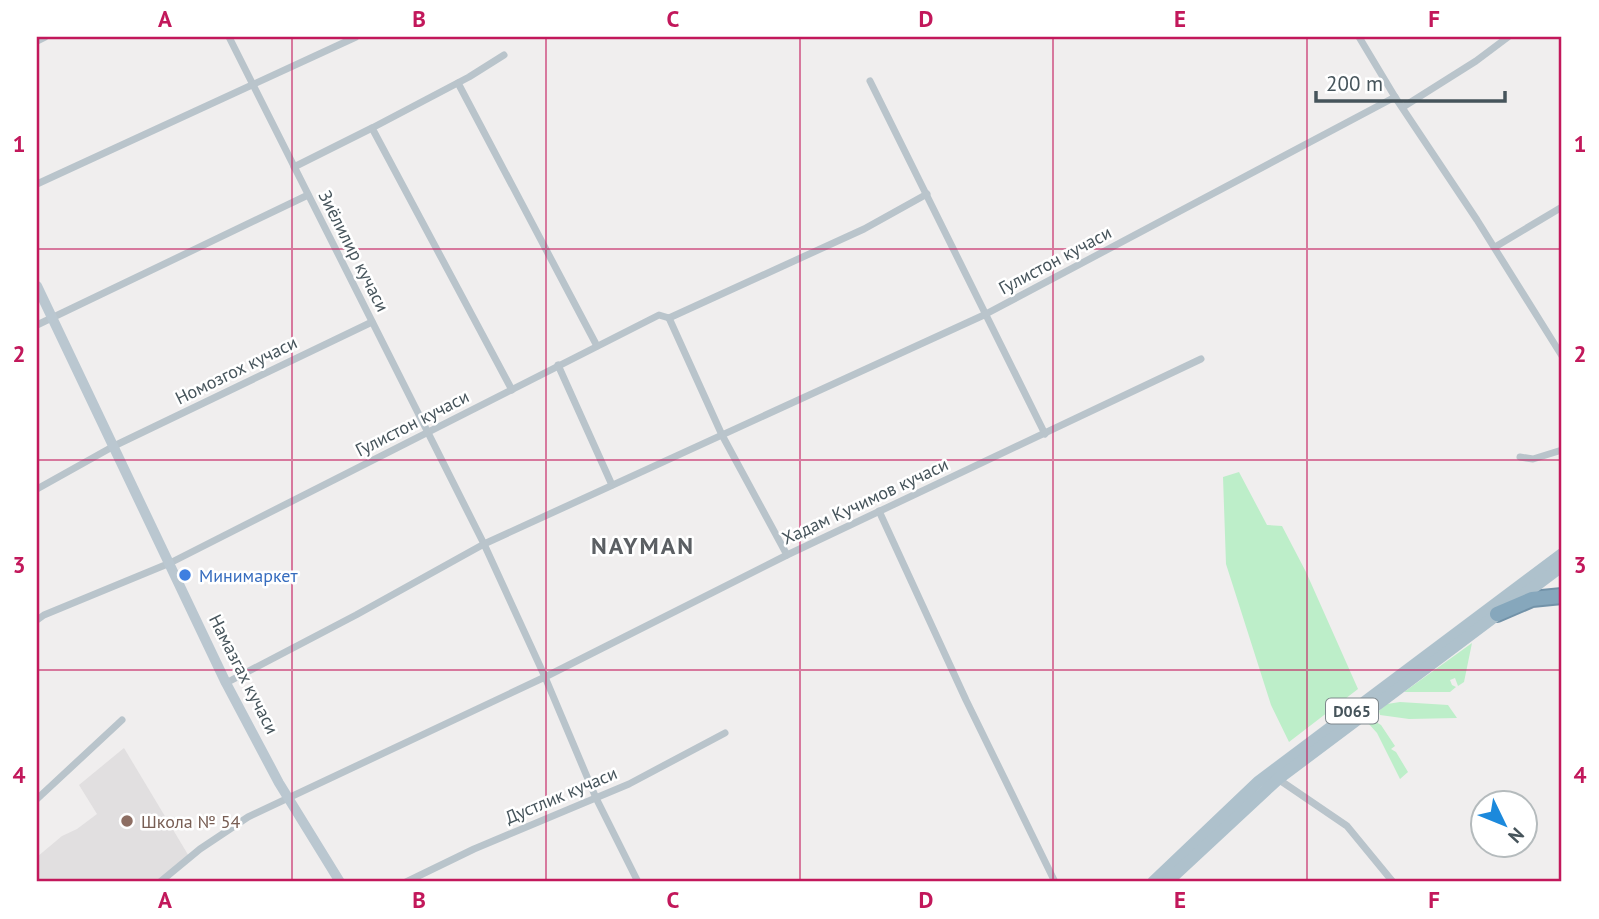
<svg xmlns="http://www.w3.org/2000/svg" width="1599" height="919" viewBox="0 0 1599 919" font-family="'PT Sans',sans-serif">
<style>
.education{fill:#e1dfe0}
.green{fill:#bdeec9}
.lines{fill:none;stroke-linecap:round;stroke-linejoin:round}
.highway-casing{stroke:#7292a8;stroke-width:18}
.street{stroke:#b9c4cb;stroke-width:7}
.secondary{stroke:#bac7d0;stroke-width:10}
.primary{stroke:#aec1cc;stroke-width:12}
.highway{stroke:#86a7bc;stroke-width:14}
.grid{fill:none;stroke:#c2185b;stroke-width:2;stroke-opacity:0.55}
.shop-dot{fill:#3f7fe0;stroke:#fff;stroke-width:2.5}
.education-dot{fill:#8d6e63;stroke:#fff;stroke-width:2.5}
.labels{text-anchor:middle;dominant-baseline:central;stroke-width:5;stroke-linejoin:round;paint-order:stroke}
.shield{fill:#fff;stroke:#7e878c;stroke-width:2}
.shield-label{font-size:16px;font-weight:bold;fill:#46545b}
.street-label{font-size:18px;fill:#46545b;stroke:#fff}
.shop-label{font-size:18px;fill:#366cbe;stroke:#fff;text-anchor:start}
.education-label{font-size:18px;fill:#785e54;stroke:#fff;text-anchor:start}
.district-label{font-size:24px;font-weight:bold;letter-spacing:2px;fill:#5b5f63;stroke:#fff}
.neatline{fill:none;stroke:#c2185b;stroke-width:2.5}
.grid-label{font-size:23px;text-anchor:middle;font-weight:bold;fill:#c2185b}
</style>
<rect width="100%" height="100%" fill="#f0eeee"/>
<polygon class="education" points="124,748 190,858 160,882 37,882 37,857 62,836 77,829 97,814 79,785"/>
<g class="green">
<polygon points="1239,472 1267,525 1282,526 1306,572 1358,689 1289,742 1271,705 1226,564 1223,477"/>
<polygon points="1472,643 1464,682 1458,686 1455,678 1450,680 1452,685 1456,687 1450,692 1404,692"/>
<polygon points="1400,702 1448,705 1457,718 1409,719 1380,715 1379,711 1387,704"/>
<polygon points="1376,722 1381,725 1395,746 1391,749 1396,752 1408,772 1400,779 1377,733 1368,723"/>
</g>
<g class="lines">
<g class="highway-casing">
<polyline id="highway" points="1497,614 1532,599 1562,596"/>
</g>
<g class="street">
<polyline points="229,37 484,544 545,677 596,798 638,882"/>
<polyline points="1359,37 1395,97 1477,220 1562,356"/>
<polyline points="37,41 45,37"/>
<polyline points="504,55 469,77 372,128 512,390"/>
<polyline points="870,81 1045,434"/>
<polyline points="458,83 597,346"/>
<polyline points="1403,107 1476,61 1508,37"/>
<polyline points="294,167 372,128"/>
<polyline points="37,184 356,37"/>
<polyline points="1495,247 1562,207"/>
<polyline points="669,318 864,229 927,194"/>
<polyline points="669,318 722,435 787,555"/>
<polyline points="37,325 308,195"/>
<polyline points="558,365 612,485"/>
<polyline points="1520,457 1533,459 1562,450"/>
<polyline points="37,489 114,446 372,322"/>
<polyline points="879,511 966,700 1055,882"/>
<polyline points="37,620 44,615 170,563 659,315 669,318"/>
<polyline points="226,683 356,615 484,544 984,315 1395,97"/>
<polyline points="1278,779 1347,826 1393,882"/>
<polyline points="37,799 122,720"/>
<polyline points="160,882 200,849 248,817 545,677 787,555 1201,359"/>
<polyline points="406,882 474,849 629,784 725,733"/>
</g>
<polyline class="secondary" points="37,286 226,683 279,783 340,882"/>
<g class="primary">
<polyline points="1153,882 1258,782 1562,554"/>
<polyline points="1167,882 1278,779 1562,566"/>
</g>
<use href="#highway" class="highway"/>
</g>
<path class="grid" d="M292,37V882M546,37V882M800,37V882M1053,37V882M1307,37V882M37,249H1562M37,460H1562M37,670H1562"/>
<circle class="shop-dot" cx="185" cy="575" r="7"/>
<circle class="education-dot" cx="127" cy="821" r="7"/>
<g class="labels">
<rect class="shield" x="1326" y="698.5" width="52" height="25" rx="5"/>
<g class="shield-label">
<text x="1352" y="711">D065</text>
</g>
<g class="street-label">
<text transform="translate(354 251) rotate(63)">Зиёлилир кучаси</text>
<text transform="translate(1055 260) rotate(-28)">Гулистон кучаси</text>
<text transform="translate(236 370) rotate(-26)">Номозгох кучаси</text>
<text transform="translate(412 423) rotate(-27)">Гулистон кучаси</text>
<text transform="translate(865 501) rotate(-25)">Хадам Кучимов кучаси</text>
<text transform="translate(244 674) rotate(63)">Намазгах кучаси</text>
<text transform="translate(561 795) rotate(-23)">Дустлик кучаси</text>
</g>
<g class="shop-label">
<text x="199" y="575">Минимаркет</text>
</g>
<g class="education-label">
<text x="141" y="821">Школа № 54</text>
</g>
<g class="district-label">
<text x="643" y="545">NAYMAN</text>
</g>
</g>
<rect width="1599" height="919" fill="none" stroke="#ffffff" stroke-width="77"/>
<g transform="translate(1504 824) rotate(133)"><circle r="33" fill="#ffffff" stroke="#b5bbbd" stroke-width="2"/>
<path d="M0-5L12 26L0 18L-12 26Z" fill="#1c89dc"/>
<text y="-10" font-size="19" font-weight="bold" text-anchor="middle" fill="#46545b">N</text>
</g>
<path d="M1316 91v10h189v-10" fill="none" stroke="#46545b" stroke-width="3.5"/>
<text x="1326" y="91" font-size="21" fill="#46545b" stroke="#ffffff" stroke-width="5" paint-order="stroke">200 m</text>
<rect x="38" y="38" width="1522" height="842" class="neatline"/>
<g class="grid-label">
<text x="165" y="27">A</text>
<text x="419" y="27">B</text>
<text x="673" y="27">C</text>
<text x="926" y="27">D</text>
<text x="1180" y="27">E</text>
<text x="1434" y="27">F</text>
<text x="19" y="152">1</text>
<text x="1580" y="152">1</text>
<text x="19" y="362">2</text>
<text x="1580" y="362">2</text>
<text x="19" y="573">3</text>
<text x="1580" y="573">3</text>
<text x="19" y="783">4</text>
<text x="1580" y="783">4</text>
<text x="165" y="908">A</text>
<text x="419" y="908">B</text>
<text x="673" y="908">C</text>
<text x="926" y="908">D</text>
<text x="1180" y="908">E</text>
<text x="1434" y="908">F</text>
</g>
</svg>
